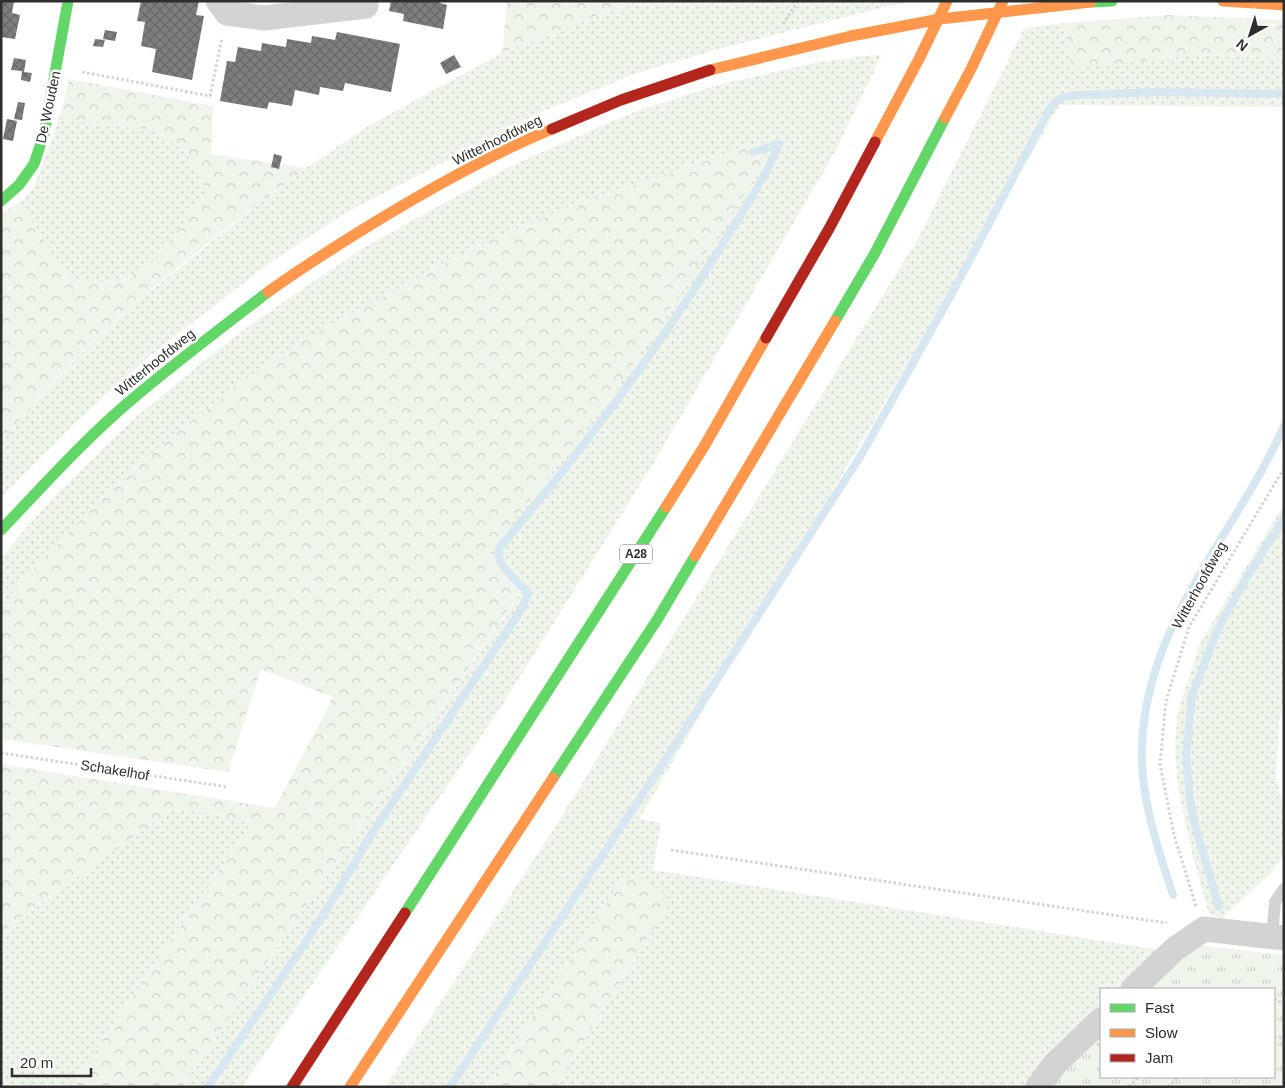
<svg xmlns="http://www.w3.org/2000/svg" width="1285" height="1088" viewBox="0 0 1285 1088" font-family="Helvetica,sans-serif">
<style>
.grass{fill:url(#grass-dots)}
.forest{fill:url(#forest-crowns)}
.park{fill:url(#park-tufts)}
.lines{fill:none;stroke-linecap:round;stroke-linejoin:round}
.stream{stroke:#d7e7f2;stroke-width:8}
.building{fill:url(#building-cross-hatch)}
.path{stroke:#d3d3d3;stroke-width:3;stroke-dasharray:2.5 2.5;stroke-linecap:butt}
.lane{stroke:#d3d3d3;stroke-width:12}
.street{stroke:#d3d3d3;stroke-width:25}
.fast{stroke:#63d668;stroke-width:11}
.slow{stroke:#ff974d;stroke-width:11}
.jam{stroke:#b3261e;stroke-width:11}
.slow-bridge{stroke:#ff974d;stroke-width:11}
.labels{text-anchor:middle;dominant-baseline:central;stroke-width:5;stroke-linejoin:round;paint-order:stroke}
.shield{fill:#fff;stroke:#6d6d6d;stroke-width:1}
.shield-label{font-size:12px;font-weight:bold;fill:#2e2e2e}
.street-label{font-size:14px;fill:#2e2e2e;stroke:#fff}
</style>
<defs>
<pattern id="grass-dots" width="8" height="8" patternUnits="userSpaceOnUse" patternTransform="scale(1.25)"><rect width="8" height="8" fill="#f0f5eb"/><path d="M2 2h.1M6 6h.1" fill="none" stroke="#ced2ca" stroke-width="1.8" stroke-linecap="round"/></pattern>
<pattern id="forest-crowns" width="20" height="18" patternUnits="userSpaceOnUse" patternTransform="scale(1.25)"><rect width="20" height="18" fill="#f0f5eb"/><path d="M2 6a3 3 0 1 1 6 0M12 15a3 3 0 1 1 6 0" fill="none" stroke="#ced2ca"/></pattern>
<pattern id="park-tufts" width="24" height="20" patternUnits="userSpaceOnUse" patternTransform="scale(1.25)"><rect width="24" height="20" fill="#f0f5eb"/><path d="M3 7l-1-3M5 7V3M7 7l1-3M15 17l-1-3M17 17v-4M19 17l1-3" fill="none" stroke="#ced2ca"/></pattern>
<pattern id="building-cross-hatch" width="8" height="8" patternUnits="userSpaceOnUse" patternTransform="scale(1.25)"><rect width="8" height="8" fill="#7e7e7e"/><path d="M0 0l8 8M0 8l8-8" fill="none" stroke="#686868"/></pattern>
</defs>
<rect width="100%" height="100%" fill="#fff"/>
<g class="grass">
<polygon points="636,1 909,1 908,3 893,5 715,50 637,73 539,113 347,212 274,260 152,354 102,398 42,456 1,498 1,442 32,406 78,357 132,306 260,203 306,168 370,125 502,53"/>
<polygon points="1063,23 1072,68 1195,55 1284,58 1284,107 1060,105 639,819 661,823 653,870 1160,950 1118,989 1101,989 1101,1004 1042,1059 1025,1087 555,1087 663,914 668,903 636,875 621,881 487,1087 385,1087 557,824 917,240 1024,29"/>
<polygon points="882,54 837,148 653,464 501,707 242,1087 182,1087 521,592 487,555 624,379 770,154 773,144 747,147 563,209 478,246 302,340 241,382 167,440 102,498 27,576 1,607 1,558 27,527 58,492 136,417 215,352 257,320 363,248 517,163 634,112 717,85 819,62"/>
<polygon points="59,120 158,130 173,143 188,154 194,169 208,191 155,261 128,277 99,283 77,279 57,262 20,203 34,187"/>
<polygon points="1284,504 1284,695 1279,723 1276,778 1284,809 1284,855 1272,872 1222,918 1209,914 1192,853 1178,788 1175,743 1178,712 1200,643"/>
<polygon points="173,808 253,821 70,1087 1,1087 1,932"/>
</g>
<g class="forest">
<polygon points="507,1 636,1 502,53"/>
<polygon points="1169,15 1284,20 1284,58 1195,55 1072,69 1063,23"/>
<path d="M69,79L213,106L211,154L306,168C227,227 147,288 78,357C50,384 26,413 1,442V214L20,202L57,262L77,279L99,283L128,277L155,261L207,191L194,169L188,154L173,143L158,130L59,120Z"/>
<polygon points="773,144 770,154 624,379 487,555 521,591 182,1087 70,1087 253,821 173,808 1,932 1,764 275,808 333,697 261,669 228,772 1,739 1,607 27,576 102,498 167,440 241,382 302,340 478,246 563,209 747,147"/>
<path d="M636,875C651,881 663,888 668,903L663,914L555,1087H487L621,881Z"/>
</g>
<polygon class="park" points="1206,946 1284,955 1284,1087 1025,1087 1042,1059 1101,1004 1101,1077 1274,1077 1274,989 1118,989 1160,950"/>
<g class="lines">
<g class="stream">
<path d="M1173,895C1158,849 1140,797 1142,748C1145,623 1236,534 1284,426"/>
<polyline points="1219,907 1194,822 1190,799 1186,756 1192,695 1218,629 1247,577 1284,518"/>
<path d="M208,1087C262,1006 320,926 367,841L521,610L528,594C520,581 492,565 500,547C580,453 654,356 719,250C739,216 764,182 779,144L753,152"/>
<polyline points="450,1087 675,745 863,452 955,288 1049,110 1055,102 1063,97 1078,95 1159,92 1284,94"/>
</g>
</g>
<g class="building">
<polygon points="1,1 14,1 12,13 20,15 15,39 1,37"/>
<polygon points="141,1 199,1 196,15 204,16 192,80 152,72 156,49 141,46 145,22 137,21"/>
<polygon points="391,1 440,1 440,3 447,5 443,29 403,21 404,14 389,11"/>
<polygon points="105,30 117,32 115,41 103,39"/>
<polygon points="337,32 400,44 391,92 345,83 343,91 320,87 319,95 295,90 292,106 269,102 267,109 220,101 227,61 235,62 238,47 261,51 262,43 286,47 287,39 311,43 312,36 335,40"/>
<polygon points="95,39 105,40 103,47 93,46"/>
<polygon points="454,55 461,67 446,74 440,63"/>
<polygon points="14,58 26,60 24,72 32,73 30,82 21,80 22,71 11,70"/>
<polygon points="18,102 25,103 22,120 14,119"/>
<polygon points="7,119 17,121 13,141 3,139"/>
<polygon points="274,154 282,156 279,169 271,167"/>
</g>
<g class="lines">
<g class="path">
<polyline points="783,24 798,1"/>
<polyline points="82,72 210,96 222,38"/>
<polyline points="1,753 228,787"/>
<polyline points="671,850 1167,923"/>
<polyline points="1196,906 1174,835 1160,764 1166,701 1189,627 1284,468"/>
<polyline points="1274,999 1284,1004"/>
<polyline points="1274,1037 1284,1038"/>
<polyline points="1129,1087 1138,1077"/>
<polyline points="1168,1087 1178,1077"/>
</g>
<polyline class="lane" points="1272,936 1275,902 1284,889"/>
<g class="street">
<polyline points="218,1 227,13 264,18 366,6 366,1"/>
<polyline points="1133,989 1175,949 1204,929 1284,938"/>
<polyline points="1038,1087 1055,1064 1101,1020"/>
</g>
<g class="fast">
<polyline points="1091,2 1112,1"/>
<polyline points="1,201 19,185 34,164 44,134 68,1"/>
<polyline points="835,321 875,253 945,118"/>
<path d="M1,530C43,486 84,440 130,401C175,363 221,328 268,292"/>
<polyline points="553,778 657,620 695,556"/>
<polyline points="405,913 666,507"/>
</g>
<g class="slow">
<polyline points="1223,1 1284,5"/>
<polyline points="710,70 851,36"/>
<polyline points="945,118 971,69 1003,1"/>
<polyline points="875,142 920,57 947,1"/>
<path d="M268,292C300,269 333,248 367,227C427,190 487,156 552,129"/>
<polyline points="666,507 705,445 766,338"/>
<polyline points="695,556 835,321"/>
<polyline points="350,1087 553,778"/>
</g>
<g class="jam">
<polyline points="552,129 621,100 710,70"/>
<polyline points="766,338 830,227 875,142"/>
<polyline points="292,1087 405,913"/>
</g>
<polyline class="slow-bridge" points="851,36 940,19 1091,2"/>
</g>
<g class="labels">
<rect class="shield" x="620" y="544.5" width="32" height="19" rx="4"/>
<g class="shield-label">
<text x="636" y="554">A28</text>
</g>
<g class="street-label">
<text transform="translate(48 107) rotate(-78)">De Wouden</text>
<text transform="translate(497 140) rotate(-26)">Witterhoofdweg</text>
<text transform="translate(155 362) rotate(-39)">Witterhoofdweg</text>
<text transform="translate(1199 585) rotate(-61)">Witterhoofdweg</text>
<text transform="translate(115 770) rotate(9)">Schakelhof</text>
</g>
</g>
<rect width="1285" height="1088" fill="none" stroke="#2e2e2e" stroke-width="5"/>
<rect x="1100" y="988" width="175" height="90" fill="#ffffff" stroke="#ababab"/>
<rect x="1110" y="1004" width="25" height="8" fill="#63d668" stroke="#ababab"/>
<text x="1145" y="1013" font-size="15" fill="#2e2e2e">Fast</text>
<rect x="1110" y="1029" width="25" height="8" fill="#ff974d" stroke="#ababab"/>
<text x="1145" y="1038" font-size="15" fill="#2e2e2e">Slow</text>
<rect x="1110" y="1054" width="25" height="8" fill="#b3261e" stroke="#ababab"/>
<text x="1145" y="1063" font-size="15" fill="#2e2e2e">Jam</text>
<g transform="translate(1250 35) rotate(219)" stroke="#ffffff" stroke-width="4" paint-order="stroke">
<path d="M0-4L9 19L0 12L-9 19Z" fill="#2e2e2e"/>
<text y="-8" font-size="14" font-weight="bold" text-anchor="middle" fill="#2e2e2e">N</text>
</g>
<path d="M12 1068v8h79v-8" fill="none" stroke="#2e2e2e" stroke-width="2.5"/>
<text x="20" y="1068" font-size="15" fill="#2e2e2e" stroke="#ffffff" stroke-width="4" paint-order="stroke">20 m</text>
</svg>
